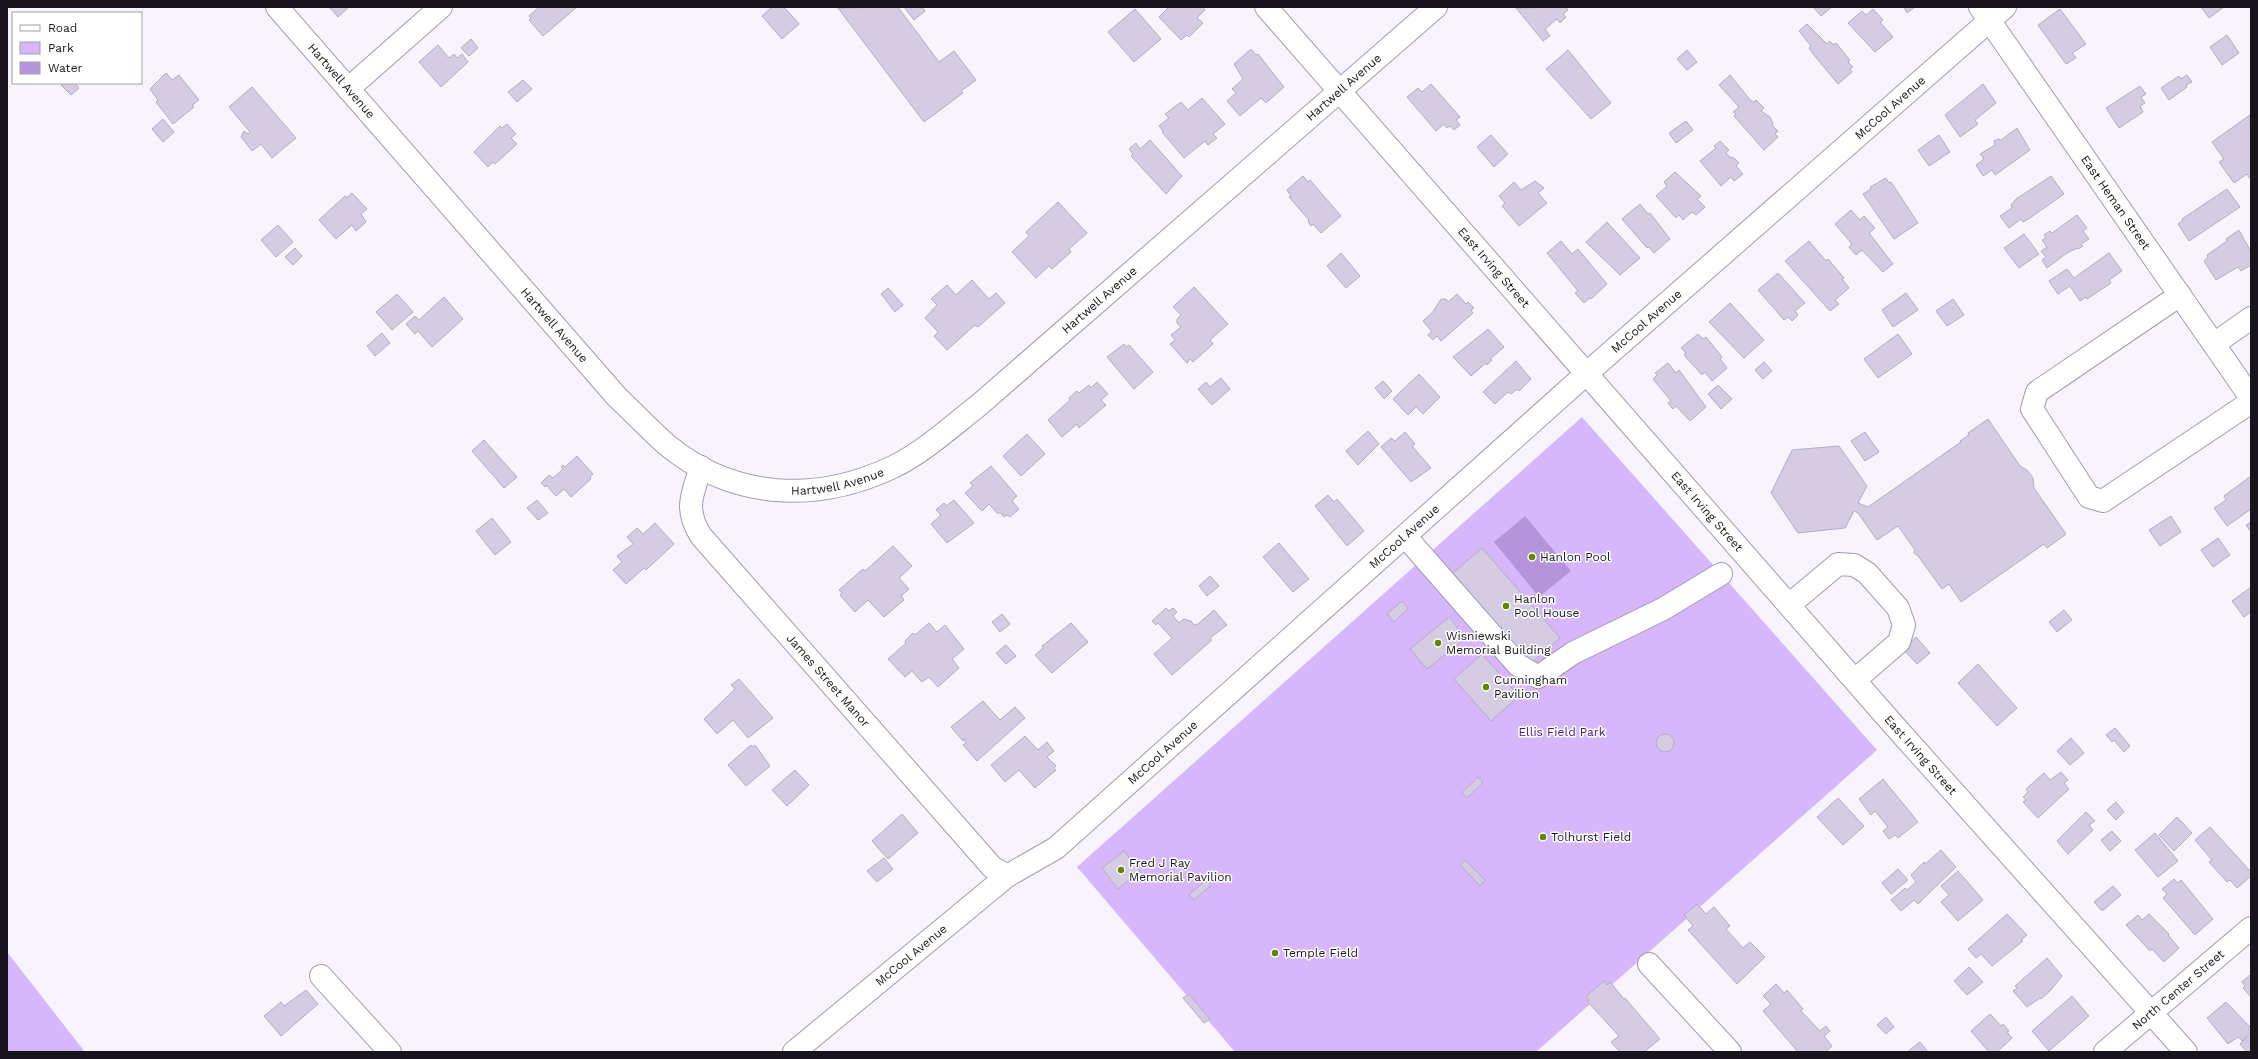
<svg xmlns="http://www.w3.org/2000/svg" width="2258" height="1059" viewBox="0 0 2258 1059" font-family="'Work Sans',sans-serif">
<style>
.green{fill:#d7b7fc}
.water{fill:#b694dc}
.building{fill:#d5cbe2;stroke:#b6acc2}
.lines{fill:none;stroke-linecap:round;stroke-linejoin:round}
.minor-casing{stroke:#a49ab1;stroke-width:24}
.minor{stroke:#fff;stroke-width:22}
.poi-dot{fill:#648500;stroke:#fff;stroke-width:1.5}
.labels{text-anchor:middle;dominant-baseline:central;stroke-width:3;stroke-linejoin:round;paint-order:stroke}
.street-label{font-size:12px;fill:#18141c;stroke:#fff}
.poi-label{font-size:12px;fill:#18141c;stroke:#fff;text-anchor:start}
.park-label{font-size:12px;fill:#47186c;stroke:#fff}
</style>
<rect width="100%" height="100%" fill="#f8f4fe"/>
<g class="green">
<polygon points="1582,417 1877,750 1536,1052 1235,1052 1077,867"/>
<polygon points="7,952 85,1052 7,1052"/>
</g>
<polygon class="water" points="1525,516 1571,571 1539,597 1494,542"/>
<g class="building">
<polygon points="329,7 349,7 338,17"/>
<polygon points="537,7 577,7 543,36 529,20 531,18 529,16 538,8"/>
<polygon points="772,7 784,7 799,24 782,39 762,16"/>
<polygon points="898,7 939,62 954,51 976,80 961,91 963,93 924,122 838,8"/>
<polygon points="904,7 922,7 925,11 914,20"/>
<polygon points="1169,7 1203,7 1205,10 1197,18 1203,23 1189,37 1187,35 1181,40 1159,17"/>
<polygon points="1566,7 1568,10 1563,14 1566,17 1560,23 1557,19 1545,29 1550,36 1543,41 1516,8"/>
<polygon points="1813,7 1832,7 1821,16"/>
<polygon points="1904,7 1915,7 1907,13"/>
<polygon points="2201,7 2224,7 2209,18"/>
<polygon points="1135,9 1161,39 1134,62 1108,32"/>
<polygon points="1873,9 1883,20 1880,22 1893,37 1875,52 1848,23 1862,11 1866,15"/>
<polygon points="2060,9 2086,44 2072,53 2076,58 2066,64 2038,25"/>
<polygon points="1807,24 1827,44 1830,41 1833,45 1836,43 1850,60 1848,62 1853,67 1850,69 1852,72 1838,84 1814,55 1809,48 1811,46 1799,31"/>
<polygon points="2227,35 2239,53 2222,65 2210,47"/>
<polygon points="471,39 478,48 469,56 461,48"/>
<polygon points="438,45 449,58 454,54 457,58 462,54 468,62 441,87 419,62"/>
<polygon points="1251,49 1256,55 1258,54 1284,87 1266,103 1261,98 1240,116 1227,101 1236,93 1232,89 1243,79 1234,64"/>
<polygon points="1568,50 1611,103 1591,119 1546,69"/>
<polygon points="1687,50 1697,62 1687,70 1677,59"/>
<polygon points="166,73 172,80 179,75 199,100 192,105 194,107 173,124 156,102 158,100 150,89"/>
<polygon points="1730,75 1751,101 1754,102 1756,100 1764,108 1761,111 1770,117 1773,123 1772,125 1778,131 1775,134 1778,137 1764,150 1734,116 1736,114 1733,112 1739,107 1719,85"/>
<polygon points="2187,75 2192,82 2186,85 2187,87 2169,100 2161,88 2179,76 2181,79"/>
<polygon points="523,80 532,89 517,102 508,92"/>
<polygon points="63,83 75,83 79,88 71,95 61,85"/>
<polygon points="1431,84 1460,117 1456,120 1460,125 1454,130 1450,126 1447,128 1444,124 1436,131 1407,97 1418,88 1422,92"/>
<polygon points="1983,84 1996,103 1975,120 1978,124 1960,137 1945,115"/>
<polygon points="2140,86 2146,94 2141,97 2145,103 2140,106 2143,112 2119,128 2106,108"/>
<polygon points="252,87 296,138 272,158 261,144 252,151 241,137 244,131 248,134 250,132 229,107"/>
<polygon points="1202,98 1225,124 1213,134 1217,138 1208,145 1205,141 1184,158 1162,132 1163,131 1159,126 1169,118 1165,114 1181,102 1188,110"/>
<polygon points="2250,115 2251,180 2247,174 2234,183 2219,162 2224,159 2212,142"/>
<polygon points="163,119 174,132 163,142 152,129"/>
<polygon points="1686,121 1693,130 1676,143 1669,133"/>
<polygon points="507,124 516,134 511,138 517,144 495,164 493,162 488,167 474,152 500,126 502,128"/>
<polygon points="2017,128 2030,150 1995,175 1992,170 1983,176 1976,165 1984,159 1980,154 1995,145 1994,141 1998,139 2001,140"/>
<polygon points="1491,135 1508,154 1494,167 1477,147"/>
<polygon points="1939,135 1950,152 1929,166 1918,150"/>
<polygon points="1150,140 1182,176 1166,194 1131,156 1133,154 1129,149 1136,143 1140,149"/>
<polygon points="1720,141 1729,150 1726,153 1731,158 1733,157 1739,163 1736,166 1743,174 1734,181 1731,177 1721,186 1700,161 1716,148 1714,146"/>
<polygon points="1675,172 1701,196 1697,199 1705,207 1696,215 1692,212 1683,220 1679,215 1676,218 1656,196 1667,186 1664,182"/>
<polygon points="1303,176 1308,182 1310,180 1341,216 1321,233 1313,224 1311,226 1308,221 1309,220 1289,197 1291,196 1287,190"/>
<polygon points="2051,176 2064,194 2030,218 2023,222 2021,219 2009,228 2000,216 2012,208 2011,205 2016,199"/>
<polygon points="1886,178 1889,183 1891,182 1918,223 1894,239 1863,194 1871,189 1870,187"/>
<polygon points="1535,181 1544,188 1538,193 1547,203 1519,226 1502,206 1505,203 1499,196 1514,182 1521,190"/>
<polygon points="2227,189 2240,207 2189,241 2178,224 2183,220 2182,219"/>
<polygon points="352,193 367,209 361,214 366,222 356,231 352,225 336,239 319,220 345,196 346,198"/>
<polygon points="1058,202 1087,233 1069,249 1071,252 1052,269 1049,266 1036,278 1012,252 1029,236 1026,232"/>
<polygon points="1640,204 1648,214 1650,213 1670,239 1654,253 1649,247 1647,248 1622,219"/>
<polygon points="1851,210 1860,220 1864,216 1875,228 1869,233 1893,264 1883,272 1862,250 1856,255 1849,247 1852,244 1835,224"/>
<polygon points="2077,215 2087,228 2083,231 2089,239 2081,244 2083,246 2078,249 2077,248 2067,253 2047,268 2042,260 2046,257 2041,251 2047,247 2042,240 2046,238 2044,235 2050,231 2052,233"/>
<polygon points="1607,222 1640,258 1620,275 1586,242"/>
<polygon points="278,225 293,242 276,257 261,240"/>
<polygon points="2239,230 2251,252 2251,265 2241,271 2238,267 2216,280 2204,261 2208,257 2207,255 2227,241 2226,239"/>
<polygon points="2024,234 2039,254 2019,268 2004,248"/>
<polygon points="1561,241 1572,254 1578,249 1607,284 1591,299 1590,298 1584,303 1575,293 1578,291 1547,253"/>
<polygon points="1809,241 1826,261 1828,259 1844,278 1842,279 1849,288 1835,300 1839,304 1830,311 1785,261"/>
<polygon points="295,248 302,256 293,265 285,257"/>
<polygon points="1341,253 1360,276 1346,288 1327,266"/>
<polygon points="2109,253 2122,271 2109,280 2111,283 2087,299 2086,297 2080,301 2070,286 2058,294 2049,281 2067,269 2074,278"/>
<polygon points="1778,273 1805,303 1795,311 1798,315 1792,321 1788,317 1784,320 1758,290"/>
<polygon points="972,280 989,299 996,293 1005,303 978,327 975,325 947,350 934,336 938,332 925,318 937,305 931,299 947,285 956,295"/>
<polygon points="1194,287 1228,324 1210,340 1213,344 1193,362 1190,359 1187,363 1170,344 1175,340 1171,335 1181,327 1177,323 1177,319 1181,315 1173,307"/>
<polygon points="888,288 903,305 895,312 881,294"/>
<polygon points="1906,293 1918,310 1893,327 1882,310"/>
<polygon points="397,294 413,312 392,330 376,312"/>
<polygon points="1457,294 1466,304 1468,302 1474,308 1471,310 1473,313 1441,341 1437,336 1433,340 1428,335 1432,332 1423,321 1432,313 1441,299 1446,299 1448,302"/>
<polygon points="444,297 463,319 432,347 418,331 415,334 406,324 415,316 419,320"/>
<polygon points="1953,299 1964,315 1947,326 1936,311"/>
<polygon points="1730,303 1764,340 1744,358 1709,322"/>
<polygon points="1488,329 1504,347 1490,359 1492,360 1487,365 1486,363 1471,376 1453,357"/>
<polygon points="382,333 390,343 375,356 367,346"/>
<polygon points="1698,334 1703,339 1706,337 1722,357 1720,359 1727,368 1712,381 1705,372 1702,375 1684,355 1686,353 1681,348"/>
<polygon points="1898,334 1912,354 1878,378 1864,359"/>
<polygon points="1124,344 1126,347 1129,345 1153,372 1134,389 1107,357"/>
<polygon points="1516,361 1531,379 1519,391 1517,389 1511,394 1508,392 1495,404 1483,392"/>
<polygon points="1764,362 1772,371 1763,379 1755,370"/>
<polygon points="1668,363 1676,373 1679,370 1706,407 1690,421 1676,406 1673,409 1668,403 1671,401 1653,379 1657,375 1655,373"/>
<polygon points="1419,374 1440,397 1423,414 1416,407 1408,415 1393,399"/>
<polygon points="1221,378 1230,389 1212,405 1198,389 1206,382 1210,387"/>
<polygon points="1383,381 1392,391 1384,399 1375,388"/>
<polygon points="1097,382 1108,394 1101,400 1106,405 1079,428 1077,424 1062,437 1048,420 1070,400 1069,398 1077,391 1079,393 1089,385 1091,388"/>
<polygon points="1718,385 1732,399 1721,409 1708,394"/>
<polygon points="1988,419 2020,466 2027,470 2033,478 2034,488 2066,534 2047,548 2044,544 1961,602 1949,584 1942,589 1918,556 1914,553 1915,550 1898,526 1877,540 1858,513 1854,511 1845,528 1798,533 1771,493 1792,450 1839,446 1867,486 1858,503 1868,507 1961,442 1960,441 1969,435 1968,433"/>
<polygon points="1368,431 1379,444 1358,465 1346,451"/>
<polygon points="1405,432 1415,444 1412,446 1431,468 1411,482 1381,447 1391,438 1395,441"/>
<polygon points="1865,432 1879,452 1865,461 1851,441"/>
<polygon points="1027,434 1045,454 1021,476 1003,456"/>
<polygon points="484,440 517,477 504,488 472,451"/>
<polygon points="577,456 593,474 590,477 591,479 571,497 564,489 556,496 546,485 545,487 541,483 549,475 553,478 563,469 561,467 563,465 565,467"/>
<polygon points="991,466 1017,496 1012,501 1019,509 1010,517 1007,515 1004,517 1000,512 998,514 989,504 982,511 965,493 973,486 970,483"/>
<polygon points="2251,476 2251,509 2227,526 2214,508 2226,500 2224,496"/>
<polygon points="1328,495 1334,502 1337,499 1364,531 1347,546 1315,506"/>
<polygon points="537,500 548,513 538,520 527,508"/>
<polygon points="954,500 974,523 947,543 931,524 941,515 936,510 944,503 946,506"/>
<polygon points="2171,516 2181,532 2160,546 2149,530"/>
<polygon points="492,518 511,542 495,555 476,531"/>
<polygon points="2251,522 2251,532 2246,525"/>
<polygon points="655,523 674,544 646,570 644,568 626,584 613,570 622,562 617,556 633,544 627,537 637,528 643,534"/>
<polygon points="2218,538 2230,555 2213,567 2201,550"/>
<polygon points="1279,543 1309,579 1293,592 1263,557"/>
<polygon points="893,546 912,566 899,578 909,589 901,596 904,600 884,617 868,600 855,612 840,595 842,593 839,590 863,569 865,571"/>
<polygon points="1482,548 1560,638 1530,664 1453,573"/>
<polygon points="1210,576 1219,586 1207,596 1199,586"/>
<polygon points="2251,587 2251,612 2244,617 2232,601"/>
<polygon points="1402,601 1408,609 1394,622 1387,614"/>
<polygon points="1166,608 1169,611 1173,608 1177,612 1173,616 1179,623 1183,619 1191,621 1194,625 1198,624 1214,610 1227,625 1210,638 1212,640 1172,675 1154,654 1172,638 1158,623 1156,625 1152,621"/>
<polygon points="2064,610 2072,620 2057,632 2049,622"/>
<polygon points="1002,614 1010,624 1000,632 992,622"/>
<polygon points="1449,617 1466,638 1427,669 1410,649"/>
<polygon points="929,623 937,632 945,625 964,649 952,659 959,668 938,687 929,677 922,682 912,671 905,677 888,659 906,643 905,641 913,633 915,635"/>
<polygon points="1071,623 1088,642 1052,673 1035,655 1043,648 1042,646"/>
<polygon points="1916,637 1930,653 1917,664 1903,649"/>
<polygon points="1006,645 1016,656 1006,664 996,653"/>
<polygon points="1482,654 1519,696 1491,721 1454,679"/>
<polygon points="1978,664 2017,708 1997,726 1958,683"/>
<polygon points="739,679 773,718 748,738 733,720 717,734 704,719 735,689 731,685"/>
<polygon points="983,701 1000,720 1015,707 1025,718 977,761 963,745 966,742 964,739 963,741 951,727"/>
<polygon points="2115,728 2130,746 2124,752 2114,740 2112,742 2106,735"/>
<circle cx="1665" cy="743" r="9"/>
<polygon points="1025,736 1038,750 1047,742 1054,751 1047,757 1056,766 1054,768 1056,770 1035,788 1019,770 1005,782 991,765"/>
<polygon points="2071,738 2084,753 2070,765 2057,751"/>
<polygon points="751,745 753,747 755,745 770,766 746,786 728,765"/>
<polygon points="795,770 809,785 787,806 772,790"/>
<polygon points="2061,772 2068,780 2064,783 2069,789 2038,818 2023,802 2026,800 2023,797 2028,792 2026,789 2044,773 2050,780"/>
<polygon points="1478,777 1483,782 1467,798 1462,793"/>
<polygon points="1883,779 1918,822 1898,838 1895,835 1889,839 1883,831 1888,827 1875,811 1871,815 1859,799"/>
<polygon points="1838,798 1864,826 1843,845 1817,817"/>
<polygon points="2116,802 2124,812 2116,820 2107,810"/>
<polygon points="2086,812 2095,821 2089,825 2093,830 2068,854 2057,841"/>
<polygon points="902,814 918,833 888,859 872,841"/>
<polygon points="2177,817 2192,833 2174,851 2159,835"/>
<polygon points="2210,827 2251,872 2251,876 2237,888 2230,880 2227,882 2209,862 2212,860 2195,840"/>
<polygon points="2112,831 2121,841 2110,851 2101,840"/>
<polygon points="2155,833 2178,861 2158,877 2135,850"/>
<polygon points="1941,850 1956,867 1918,904 1914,900 1901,911 1891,900 1905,888 1907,890 1916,882 1911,875 1924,862 1925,864"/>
<polygon points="1124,851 1140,871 1118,889 1102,868"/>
<polygon points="884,858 893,869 877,882 867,871"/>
<polygon points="1465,860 1485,880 1480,886 1460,865"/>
<polygon points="1898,869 1908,880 1891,894 1882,883"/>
<polygon points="1958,871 1983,900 1958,921 1941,902 1949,895 1941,886"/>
<polygon points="2174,879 2178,883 2181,880 2213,919 2195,935 2163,898 2167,894 2162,889"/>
<polygon points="1206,880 1211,885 1194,900 1189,895"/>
<polygon points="2113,886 2121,895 2102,911 2094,902"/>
<polygon points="1697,904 1706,914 1714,907 1730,926 1726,929 1743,948 1750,942 1765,957 1737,984 1688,930 1693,926 1684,915"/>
<polygon points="2007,914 2027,935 2021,940 2023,941 1992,966 1981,954 1976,958 1968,949"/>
<polygon points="2149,914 2169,934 2168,935 2179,948 2164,962 2152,949 2150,951 2126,925 2138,915 2142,920"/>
<polygon points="2047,958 2062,976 2051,990 2041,999 2040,998 2027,1007 2013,991 2017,988 2015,986"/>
<polygon points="1969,967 1983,982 1967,995 1954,981"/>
<polygon points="2251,974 2251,997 2243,988 2245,986 2242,982"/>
<polygon points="1604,981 1607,985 1610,982 1624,999 1625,998 1660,1039 1644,1052 1620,1052 1611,1042 1619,1036 1587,1001 1589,1000 1586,996"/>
<polygon points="1776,984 1784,993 1787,990 1803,1009 1801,1011 1820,1031 1826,1026 1830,1031 1824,1036 1832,1046 1826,1052 1798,1052 1763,1011 1771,1004 1763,996"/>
<polygon points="306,990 318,1004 281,1036 264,1016 281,1002 284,1006"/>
<polygon points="1189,994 1210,1019 1204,1023 1183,998"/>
<polygon points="2072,996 2089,1016 2049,1051 2032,1031"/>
<polygon points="2226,1002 2250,1027 2248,1029 2251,1032 2242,1041 2238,1037 2228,1044 2207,1018"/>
<polygon points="1990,1014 2001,1026 2003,1024 2009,1031 2007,1032 2012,1038 1997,1052 1989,1052 1971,1031"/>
<polygon points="1886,1017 1894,1027 1886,1034 1877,1025"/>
<polygon points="2251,1034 2251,1052 2247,1052 2240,1044"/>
<polygon points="1920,1042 1928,1052 1907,1052"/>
</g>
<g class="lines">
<g class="minor-casing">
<g id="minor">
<path id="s1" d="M277,7L617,397C634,413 650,430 667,445C734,500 817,503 893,467C924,452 952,426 979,405L1436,7"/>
<path id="s2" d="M1266,7L1891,722L2186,1052"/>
<path id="s3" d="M1980,7L2251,398"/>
<polyline points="348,89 441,7"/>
<polyline points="2180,295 2037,392 2032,409 2089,497 2103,501 2251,402"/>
<polyline points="2214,344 2251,318"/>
<path id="s4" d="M701,467C692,495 684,509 701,536L992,867L1007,876"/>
<polyline points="1405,536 1518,665 1538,677 1573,653 1663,609 1721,574"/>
<polyline points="1789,605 1838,564 1854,565 1867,573 1898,608 1904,625 1899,642 1855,680"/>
<polyline points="1649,964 1730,1052"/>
<polyline points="321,976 390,1052"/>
<path id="s5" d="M794,1052L1007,876L1056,848L1586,374L2005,7"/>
<path id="s6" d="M2105,1052L2251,928"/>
</g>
</g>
<use href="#minor" class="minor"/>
</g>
<g class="poi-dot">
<circle cx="1532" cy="557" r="4"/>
<circle cx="1506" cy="606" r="4"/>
<circle cx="1438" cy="643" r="4"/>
<circle cx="1486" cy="687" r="4"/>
<circle cx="1543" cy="837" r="4"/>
<circle cx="1121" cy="870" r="4"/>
<circle cx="1275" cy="953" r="4"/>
</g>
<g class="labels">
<g class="street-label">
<text stroke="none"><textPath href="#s1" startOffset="98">Hartwell Avenue</textPath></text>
<text stroke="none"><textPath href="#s1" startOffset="1417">Hartwell Avenue</textPath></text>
<text stroke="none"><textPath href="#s5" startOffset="1448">McCool Avenue</textPath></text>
<text stroke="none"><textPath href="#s3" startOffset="238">East Heman Street</textPath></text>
<text stroke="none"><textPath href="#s2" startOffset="346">East Irving Street</textPath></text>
<text stroke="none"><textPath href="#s1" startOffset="1093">Hartwell Avenue</textPath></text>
<text stroke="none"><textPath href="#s5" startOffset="1124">McCool Avenue</textPath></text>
<text stroke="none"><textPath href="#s1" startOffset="422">Hartwell Avenue</textPath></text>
<text stroke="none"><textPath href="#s1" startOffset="769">Hartwell Avenue</textPath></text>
<text stroke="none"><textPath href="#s2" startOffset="670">East Irving Street</textPath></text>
<text stroke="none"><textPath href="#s5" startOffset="800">McCool Avenue</textPath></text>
<text stroke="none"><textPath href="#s4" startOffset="265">James Street Manor</textPath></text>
<text stroke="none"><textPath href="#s5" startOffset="476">McCool Avenue</textPath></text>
<text stroke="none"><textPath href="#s2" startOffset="994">East Irving Street</textPath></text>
<text stroke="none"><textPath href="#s5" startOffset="152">McCool Avenue</textPath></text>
<text stroke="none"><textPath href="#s6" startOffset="96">North Center Street</textPath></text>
</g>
<g class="poi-label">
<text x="1540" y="557">Hanlon Pool</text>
<text x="1514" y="599">Hanlon<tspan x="1514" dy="14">Pool House</tspan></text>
<text x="1446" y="636">Wisniewski<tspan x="1446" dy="14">Memorial Building</tspan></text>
<text x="1494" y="680">Cunningham<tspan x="1494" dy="14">Pavilion</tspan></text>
<text x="1551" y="837">Tolhurst Field</text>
<text x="1129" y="863">Fred J Ray<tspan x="1129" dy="14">Memorial Pavilion</tspan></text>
<text x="1283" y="953">Temple Field</text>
</g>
<g class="park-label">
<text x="1562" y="732">Ellis Field Park</text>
</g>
</g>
<rect width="2258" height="1059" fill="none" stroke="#18141c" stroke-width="16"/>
<rect x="12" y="12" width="130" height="72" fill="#ffffff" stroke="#a3a1a4"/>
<rect x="20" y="25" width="20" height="6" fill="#ffffff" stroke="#a3a1a4"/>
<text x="48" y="32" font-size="12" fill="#18141c">Road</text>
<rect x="20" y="42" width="20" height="12" fill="#d7b7fc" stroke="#a3a1a4"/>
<text x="48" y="52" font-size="12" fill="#18141c">Park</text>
<rect x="20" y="62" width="20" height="12" fill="#b694dc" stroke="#a3a1a4"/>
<text x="48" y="72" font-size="12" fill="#18141c">Water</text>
</svg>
